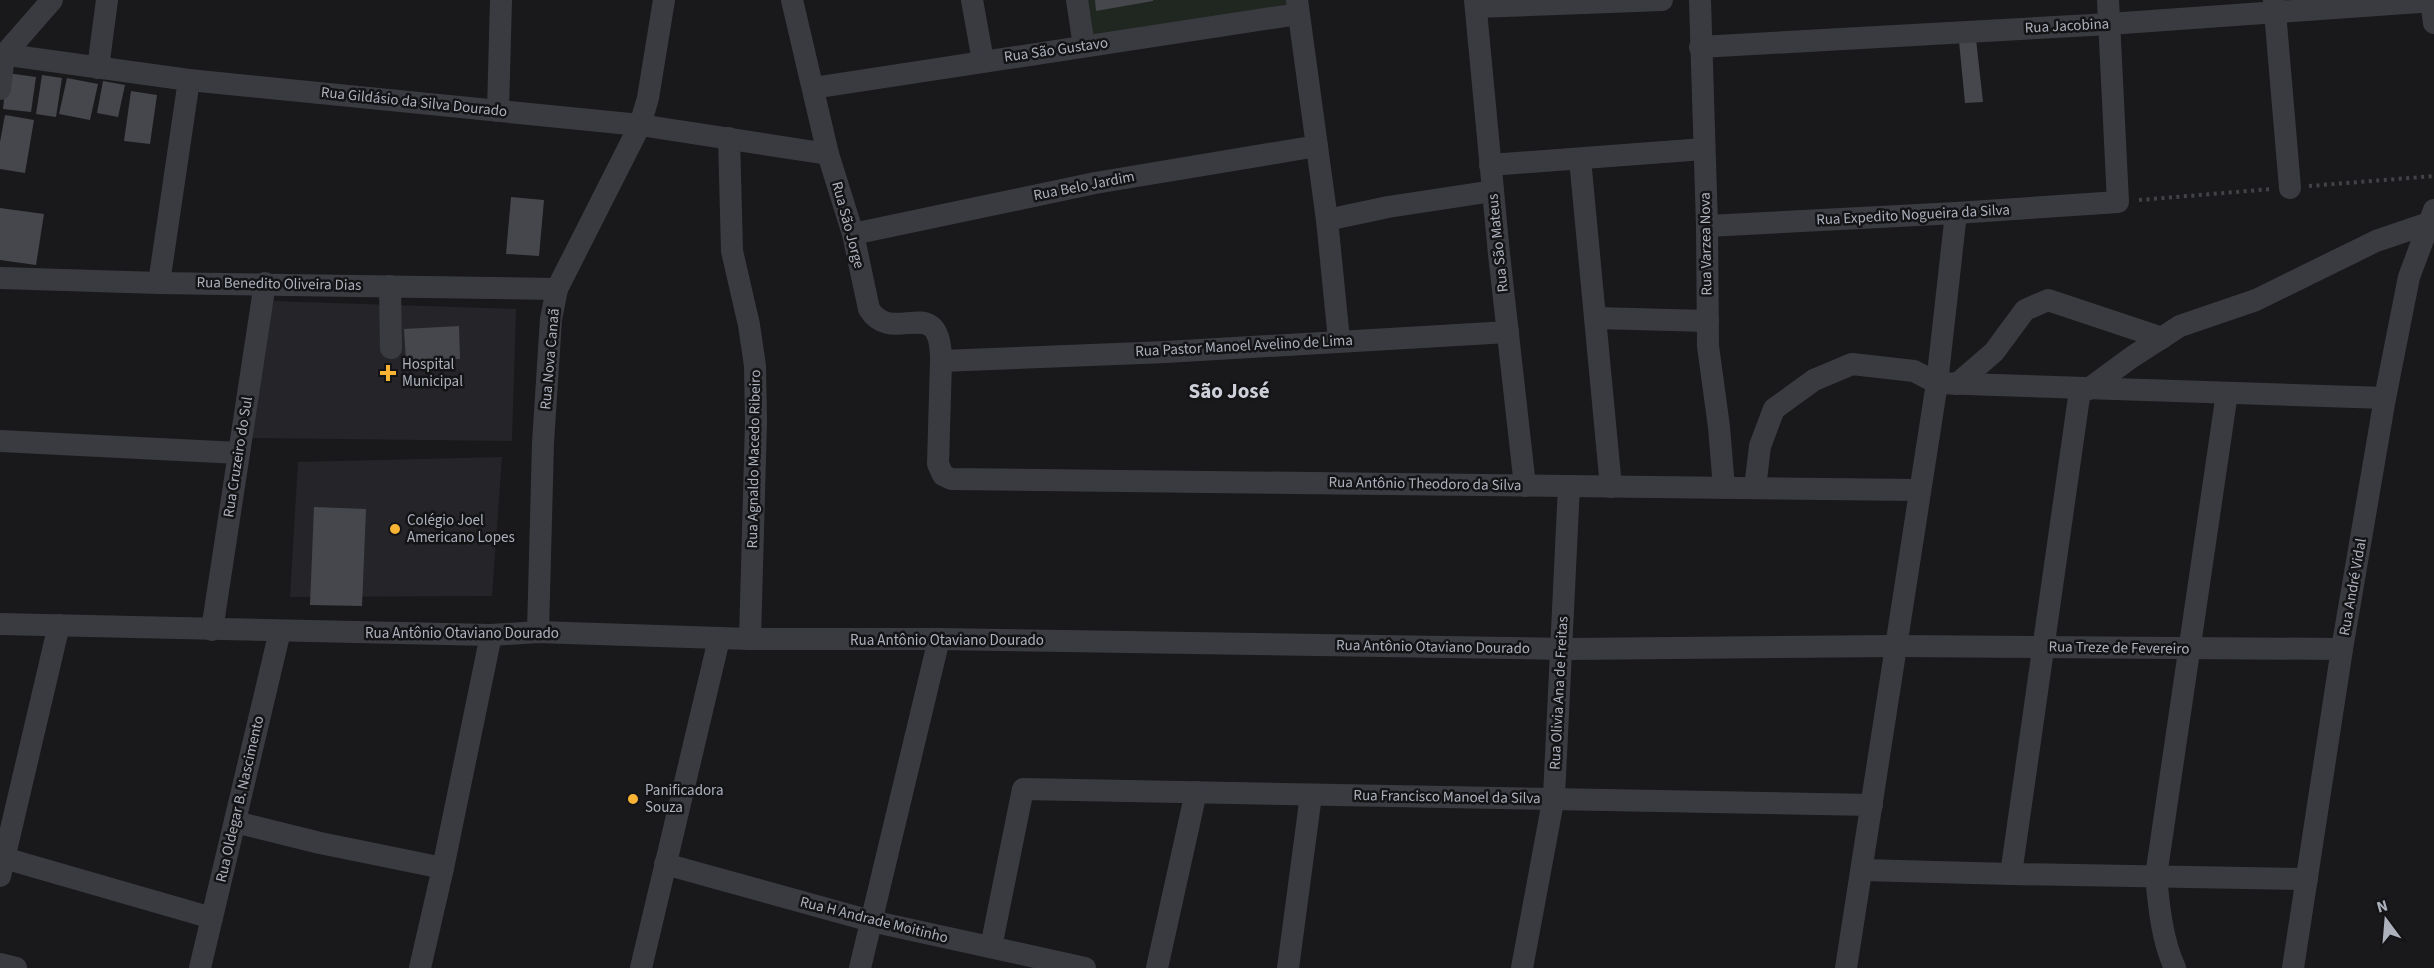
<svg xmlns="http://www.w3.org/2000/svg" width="2434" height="968" viewBox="0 0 2434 968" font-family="'Source Sans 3',sans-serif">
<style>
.built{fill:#252529}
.green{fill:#1f2720}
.building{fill:#46474c}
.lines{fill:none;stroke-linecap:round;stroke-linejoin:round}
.path{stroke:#404348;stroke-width:4;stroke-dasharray:3 4.5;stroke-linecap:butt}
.minor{stroke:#3a3b41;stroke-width:22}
.poi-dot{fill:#f8b335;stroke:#141417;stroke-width:2}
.labels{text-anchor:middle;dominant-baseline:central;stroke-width:5;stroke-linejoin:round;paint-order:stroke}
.street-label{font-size:15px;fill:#acb1bc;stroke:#141417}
.poi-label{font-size:15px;fill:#acb1bc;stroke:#141417;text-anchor:start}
.district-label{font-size:21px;font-weight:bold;fill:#cdd0d8;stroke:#141417}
</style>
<rect width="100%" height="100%" fill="#19191c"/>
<g class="built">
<polygon points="272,301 516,309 512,441 251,438"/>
<polygon points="502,457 492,596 290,597 298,462"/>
</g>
<polygon class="green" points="1081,0 1294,0 1295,11 1087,41"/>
<g class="building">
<polygon points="1095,0 1153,0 1153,1 1096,11"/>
<polygon points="1976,39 1983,102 1965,103 1959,41"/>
<polygon points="7,73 36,77 31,112 3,109"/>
<polygon points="42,75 62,78 56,117 36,114"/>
<polygon points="67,78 98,84 90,120 59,114"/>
<polygon points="103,81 125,85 118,117 97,113"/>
<polygon points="131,91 157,95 150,144 124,141"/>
<polygon points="5,115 34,120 25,173 0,169 0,142"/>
<polygon points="511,197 544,200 539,256 506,254"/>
<polygon points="0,208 44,214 36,265 0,260"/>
<polygon points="459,326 460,359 406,361 404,329"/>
<polygon points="314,507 366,509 362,606 310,605"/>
</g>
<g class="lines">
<g class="path">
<polyline points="2309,186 2434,176"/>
<polyline points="2139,200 2272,189"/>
</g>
<g class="minor">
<path d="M792,0L828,154L853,234L869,309C893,348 941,289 941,361L1166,352L1508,332"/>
<polyline points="972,0 983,61"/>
<polyline points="1077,0 1084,46"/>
<polyline points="1297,0 1327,220 1339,340"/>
<polyline points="1475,0 1499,254 1525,486"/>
<polyline points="1700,0 1707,226 1708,346 1719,427 1724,488"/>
<polyline points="2274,0 2290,188"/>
<polyline points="2431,0 2434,23"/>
<polyline points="1476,7 1662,0"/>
<polyline points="1700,47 2109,24 2434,1"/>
<polyline points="0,54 189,80 640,125 828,154"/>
<polyline points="98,68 107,0"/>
<polyline points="813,88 1298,14"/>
<polyline points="0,89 4,55 52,0"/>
<polyline points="498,111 501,0"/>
<polyline points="729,138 732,251 749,325 755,366 756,421 750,639"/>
<polyline points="1580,159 1611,487"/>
<polyline points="1490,165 1704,149"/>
<polyline points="1327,220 1388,207 1493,191"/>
<polyline points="1707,226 1956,213 2118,202 2108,0"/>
<polyline points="853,234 1095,183 1317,146"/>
<polyline points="0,278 159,283 557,289"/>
<polyline points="159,283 189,80"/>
<polyline points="390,286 391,348"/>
<polyline points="1595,318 1708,321"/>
<polyline points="941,361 938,464 943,475 951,479 1919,490"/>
<polyline points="1957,384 1994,352 2025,310 2048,300 2162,338"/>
<polyline points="2087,390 2132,357 2180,326 2256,300 2376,241 2429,223"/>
<polyline points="0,441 239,453"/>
<polyline points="1755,488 1760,446 1774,409 1814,380 1852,364 1914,371 1937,383 2385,398"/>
<polyline points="0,624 491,635 538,632 750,639 939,639 1567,649 1895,646 2342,649"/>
<polyline points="212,630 265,283"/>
<polyline points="538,632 543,443 551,319 557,289 640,125 648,98 664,0"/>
<polyline points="235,822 320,843 443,868"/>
<polyline points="4,858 212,918"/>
<polyline points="665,864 871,921 1085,968"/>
<polyline points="1862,870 2011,874 2307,879"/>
<polyline points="2011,874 2080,390"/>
<polyline points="0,876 59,625"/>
<polyline points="991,947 1023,789 1872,805"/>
<polyline points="0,964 16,968"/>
<polyline points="200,968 280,631"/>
<polyline points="420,968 443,868 491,635"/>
<polyline points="641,968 719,639"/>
<polyline points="860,968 939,639"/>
<polyline points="1157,968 1196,792"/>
<polyline points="1288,968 1311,795"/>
<polyline points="1522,968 1554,796 1569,486"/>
<polyline points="1846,968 1937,383 1956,213"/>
<path d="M2175,968C2162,940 2159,907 2156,876L2227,393"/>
<polyline points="2293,968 2342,649 2385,398 2409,277 2434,210"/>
</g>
</g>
<g class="poi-dot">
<path d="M385 364h6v6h6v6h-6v6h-6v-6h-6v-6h6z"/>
<circle cx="395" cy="529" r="6"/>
<circle cx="633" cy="799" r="6"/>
</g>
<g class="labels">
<g class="street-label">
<text transform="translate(2067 26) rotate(-3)">Rua Jacobina</text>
<text transform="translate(1056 50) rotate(-8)">Rua São Gustavo</text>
<text transform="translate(414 102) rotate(6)">Rua Gildásio da Silva Dourado</text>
<text transform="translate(1084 186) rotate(-11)">Rua Belo Jardim</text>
<text transform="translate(1913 215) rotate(-3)">Rua Expedito Nogueira da Silva</text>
<text transform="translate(848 225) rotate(75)">Rua São Jorge</text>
<text transform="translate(1498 243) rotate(-96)">Rua São Mateus</text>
<text transform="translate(1706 244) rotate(-91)">Rua Varzea Nova</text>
<text transform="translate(279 284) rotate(1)">Rua Benedito Oliveira Dias</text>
<text transform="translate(1244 346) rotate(-3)">Rua Pastor Manoel Avelino de Lima</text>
<text transform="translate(550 359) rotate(-85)">Rua Nova Canaã</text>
<text transform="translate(238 457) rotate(-81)">Rua Cruzeiro do Sul</text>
<text transform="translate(754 459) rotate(-89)">Rua Agnaldo Macedo Ribeiro</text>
<text transform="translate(1425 484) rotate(1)">Rua Antônio Theodoro da Silva</text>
<text transform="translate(2353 587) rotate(-80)">Rua André Vidal</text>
<text x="462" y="633">Rua Antônio Otaviano Dourado</text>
<text x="947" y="640">Rua Antônio Otaviano Dourado</text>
<text transform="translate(1433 647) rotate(1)">Rua Antônio Otaviano Dourado</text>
<text transform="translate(2119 648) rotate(1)">Rua Treze de Fevereiro</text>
<text transform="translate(1559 693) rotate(-87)">Rua Olivia Ana de Freitas</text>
<text transform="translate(1447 797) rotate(1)">Rua Francisco Manoel da Silva</text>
<text transform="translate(240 799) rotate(-77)">Rua Oldegar B. Nascimento</text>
<text transform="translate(874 920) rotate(14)">Rua H Andrade Moitinho</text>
</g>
<g class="poi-label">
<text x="402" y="364">Hospital<tspan x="402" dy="17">Municipal</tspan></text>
<text x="407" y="520">Colégio Joel<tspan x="407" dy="17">Americano Lopes</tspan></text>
<text x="645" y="790">Panificadora<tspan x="645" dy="17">Souza</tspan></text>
</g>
<g class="district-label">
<text x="1229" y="391">São José</text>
</g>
</g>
<g transform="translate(2386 920) rotate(344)" stroke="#141417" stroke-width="4.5" paint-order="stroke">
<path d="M0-4.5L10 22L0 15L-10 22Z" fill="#acb1bc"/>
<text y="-9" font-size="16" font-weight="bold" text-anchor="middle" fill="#acb1bc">N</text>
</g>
</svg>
